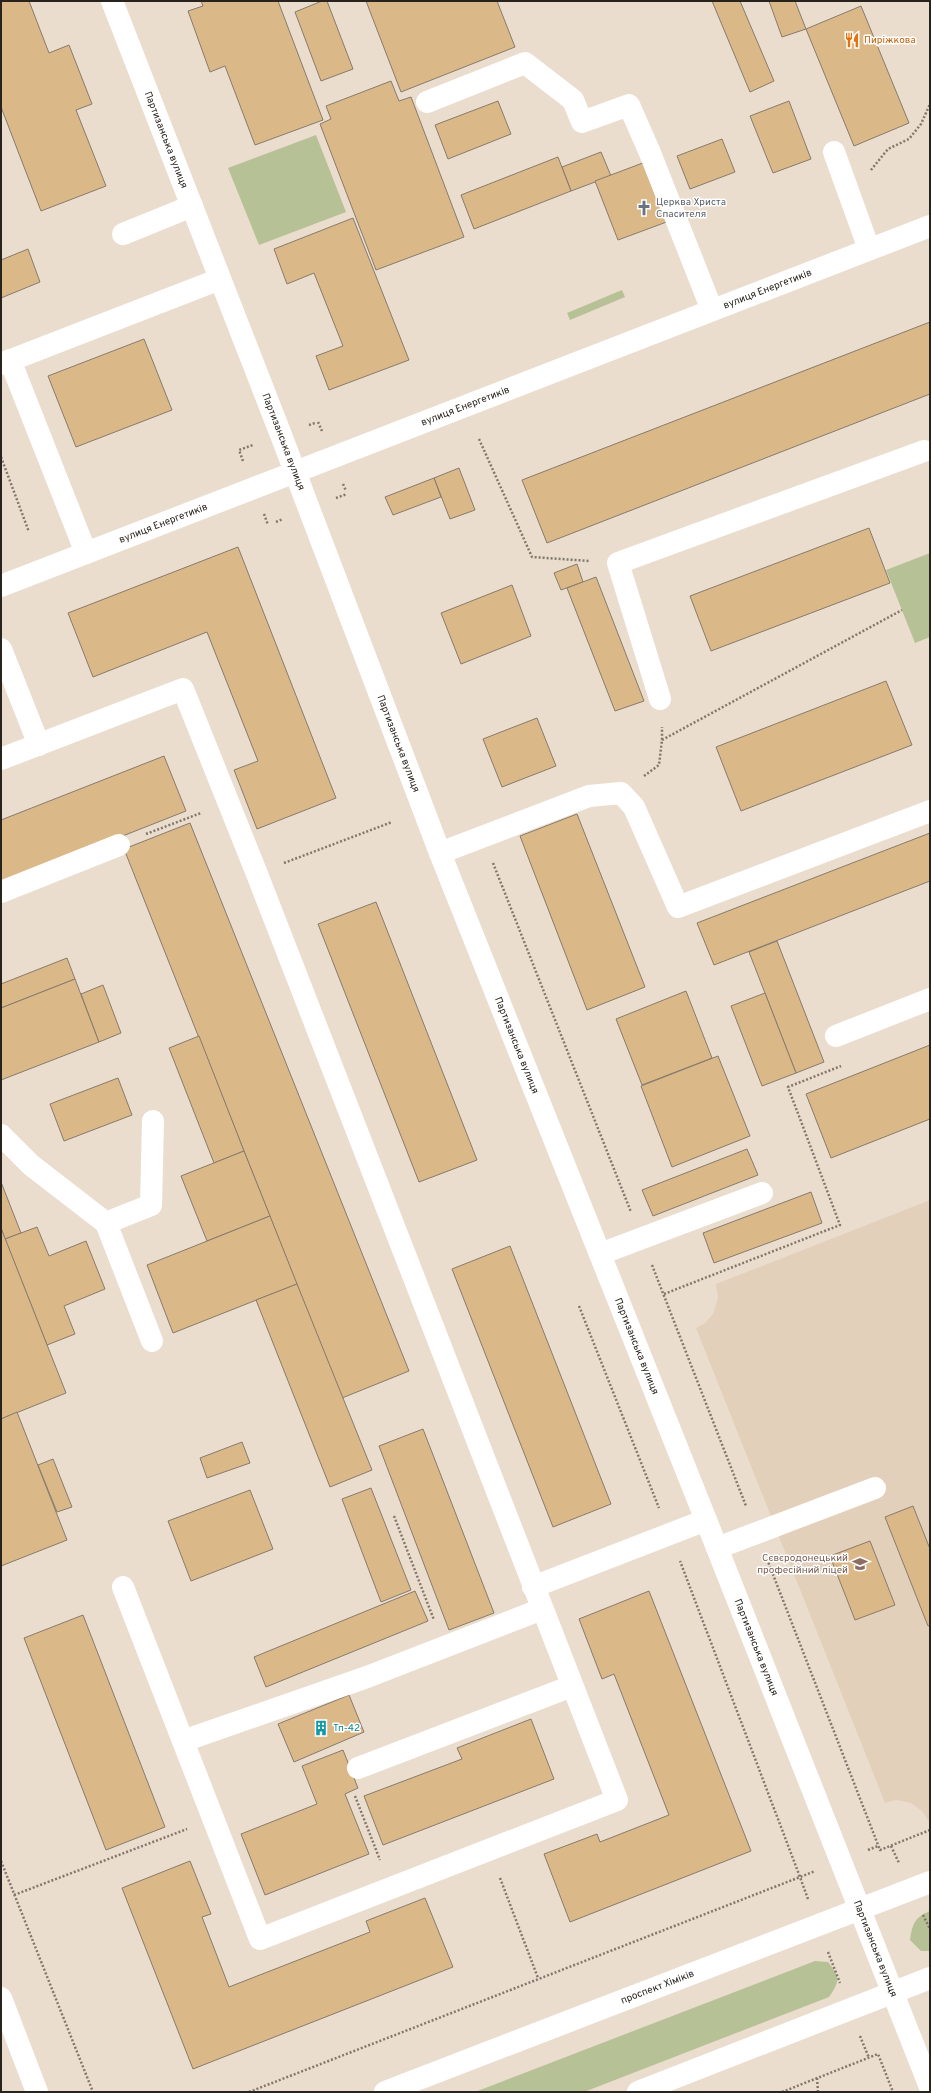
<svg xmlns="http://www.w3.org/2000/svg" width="931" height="2093" viewBox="0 0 931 2093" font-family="Overpass,sans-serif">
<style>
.built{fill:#e3d0bb}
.green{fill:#b7c196}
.building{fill:#dbb887;stroke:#867b6d}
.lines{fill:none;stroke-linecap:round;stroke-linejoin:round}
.path{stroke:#80776d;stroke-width:2.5;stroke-dasharray:2 2;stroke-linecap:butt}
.minor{stroke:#fff;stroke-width:22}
.major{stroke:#fff;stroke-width:22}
.labels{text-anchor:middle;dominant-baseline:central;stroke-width:3;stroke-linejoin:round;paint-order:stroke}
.food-label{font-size:10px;fill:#c56008;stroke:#fff;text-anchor:start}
.street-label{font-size:10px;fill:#28231d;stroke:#fff}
.worship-label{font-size:10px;fill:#5b616d;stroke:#fff;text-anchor:start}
.education-label{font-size:10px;fill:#785e54;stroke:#fff;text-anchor:end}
.culture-label{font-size:10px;fill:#0d838f;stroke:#fff;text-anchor:start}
</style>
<rect width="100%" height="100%" fill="#ebddce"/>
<polygon class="built" points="930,1200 930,1823 922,1811 911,1803 896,1800 885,1803 696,1328 705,1323 713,1314 718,1298 716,1284"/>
<g class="green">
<polygon points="316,135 346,212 259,245 228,168"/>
<polygon points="622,290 625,297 570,320 567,313"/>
<polygon points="930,553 930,637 915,643 886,570"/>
<path d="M930,1911V1951H921L910,1940C912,1924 915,1917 930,1911Z"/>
<path d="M815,1961L828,1962C840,1977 840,1981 829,1997L584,2092H475Z"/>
</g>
<g class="building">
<polygon points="1,1 29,1 49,53 69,45 92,104 76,110 106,186 41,211 1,107"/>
<polygon points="201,1 278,1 323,120 255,145 225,66 210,72 188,11 203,6"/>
<polygon points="322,1 327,1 353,69 321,81 295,12"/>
<polygon points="366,1 497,1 515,47 401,92"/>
<polygon points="712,1 740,1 774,81 750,92"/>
<polygon points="769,1 795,1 806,29 782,37"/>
<polygon points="861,6 909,123 854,146 806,29"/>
<polygon points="391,81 399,101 411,97 464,237 376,270 320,124 331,119 326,106"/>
<polygon points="498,101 511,134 448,159 435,125"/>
<polygon points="789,101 811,159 773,173 750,116"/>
<polygon points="722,139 735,172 690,189 677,156"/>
<polygon points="601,152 611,176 571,191 562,167"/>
<polygon points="558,157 571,191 474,229 461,195"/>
<polygon points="648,161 672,220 618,240 595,181"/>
<polygon points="353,218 409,360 329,390 316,356 343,346 314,273 287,284 274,249"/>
<polygon points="28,249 40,282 1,298 1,260"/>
<polygon points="930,322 930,394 547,543 522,480"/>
<polygon points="144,339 172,410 76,447 48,376"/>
<polygon points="459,468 475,510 450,519 434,478"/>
<polygon points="434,478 441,497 393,515 385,497"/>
<polygon points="869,528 890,583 711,651 690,596"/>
<polygon points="238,547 336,798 257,829 234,770 258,761 207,632 93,677 68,613"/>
<polygon points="577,564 583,582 561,590 554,573"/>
<polygon points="596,577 644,701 615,711 567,588"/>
<polygon points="512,585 531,636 461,664 441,613"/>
<polygon points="886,681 912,745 741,811 716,747"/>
<polygon points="537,718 556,766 502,787 483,739"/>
<polygon points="164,756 186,811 1,884 1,820"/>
<polygon points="577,814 645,987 587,1010 520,836"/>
<polygon points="190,823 409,1371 342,1398 124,849"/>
<polygon points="930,833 930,881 714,965 697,923"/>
<polygon points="376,902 477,1160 419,1182 318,924"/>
<polygon points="777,941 824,1062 796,1073 749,952"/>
<polygon points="67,958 75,979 1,1008 1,984"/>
<polygon points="75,979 99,1042 1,1080 1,1008"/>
<polygon points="103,985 121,1033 99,1042 81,994"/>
<polygon points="686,991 712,1058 642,1085 616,1019"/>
<polygon points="765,993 796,1073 762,1086 731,1006"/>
<polygon points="199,1036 244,1151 214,1163 169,1048"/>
<polygon points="930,1045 930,1119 831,1158 806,1094"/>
<polygon points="718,1056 750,1136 672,1167 641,1086"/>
<polygon points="118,1078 132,1115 64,1141 50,1104"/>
<polygon points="747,1149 758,1175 653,1216 642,1190"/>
<polygon points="244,1151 270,1216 207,1241 181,1176"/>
<polygon points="1,1182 21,1233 5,1239 1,1228"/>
<polygon points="811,1192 822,1223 714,1263 703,1233"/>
<polygon points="270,1216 297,1284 173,1333 147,1265"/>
<polygon points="37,1227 49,1256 86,1241 105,1289 64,1306 75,1334 47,1345 5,1239"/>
<polygon points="1,1228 66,1393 1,1419"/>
<polygon points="510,1246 611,1504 553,1527 452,1269"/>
<polygon points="297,1284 372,1470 330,1487 256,1300"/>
<polygon points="17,1412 67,1540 1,1566 1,1419"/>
<polygon points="423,1429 494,1613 449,1630 379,1446"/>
<polygon points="242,1442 250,1463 207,1478 200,1458"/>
<polygon points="53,1459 72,1507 57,1512 38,1465"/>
<polygon points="371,1488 411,1590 381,1602 342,1499"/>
<polygon points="250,1490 273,1549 191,1581 168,1521"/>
<polygon points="913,1506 930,1549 930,1625 928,1626 885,1517"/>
<polygon points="870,1541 895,1605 855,1620 830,1556"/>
<polygon points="415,1591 428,1621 266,1687 254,1657"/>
<polygon points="649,1591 751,1851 570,1922 544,1854 597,1834 600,1842 669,1815 614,1674 602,1679 579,1619"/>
<polygon points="83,1615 165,1827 106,1850 24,1638"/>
<polygon points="349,1695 364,1732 294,1762 278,1724"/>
<polygon points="531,1719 554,1779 383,1845 364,1796 462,1759 457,1748"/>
<polygon points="343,1750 358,1788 345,1794 369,1854 265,1895 241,1834 317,1804 302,1766"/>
<polygon points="190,1861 211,1914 202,1917 229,1987 370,1932 366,1921 425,1898 453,1967 193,2069 122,1888"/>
</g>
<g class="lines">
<g class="path">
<polyline points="871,170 888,149 909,139 921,124 930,104"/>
<polyline points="318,422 322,431"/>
<polyline points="309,425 315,423"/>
<polyline points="479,439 532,557 590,561"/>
<polyline points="1,457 29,532"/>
<polyline points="243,461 239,450 253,445"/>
<polyline points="343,484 346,491"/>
<polyline points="336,498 347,494"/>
<polyline points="264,514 268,525"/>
<polyline points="276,522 283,519"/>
<polyline points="662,740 902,610"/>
<polyline points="644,776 659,765 662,740 662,727"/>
<polyline points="146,834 201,813"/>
<polyline points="284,863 392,822"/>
<polyline points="493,863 631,1212"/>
<polyline points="652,1265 746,1506"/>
<polyline points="664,1294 840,1225 788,1087 841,1066"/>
<polyline points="579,1306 659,1508"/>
<polyline points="394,1516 434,1620"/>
<polyline points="767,1559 880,1850 930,1830"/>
<polyline points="355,1796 380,1860"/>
<polyline points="891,1846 899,1863"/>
<polyline points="868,1850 878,1846"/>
<polyline points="1,1861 93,2092"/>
<polyline points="500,1878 538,1978"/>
<polyline points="14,1895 187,1829"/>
<polyline points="808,1899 800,1877 815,1871"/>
<polyline points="923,1915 930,1929"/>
<polyline points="828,1952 840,1983"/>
<polyline points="860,2036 869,2058"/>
<polyline points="817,2078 818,2092"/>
<polyline points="249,2092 800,1877 680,1561"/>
<polyline points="782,2092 878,2054 893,2092"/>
</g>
<g class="minor">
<path id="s1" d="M112,1L281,435L440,853L706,1520L930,2087"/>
<polyline points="427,102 525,63 573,100 582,122 629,105 650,153 712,310"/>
<polyline points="834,152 869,249"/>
<polyline points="123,234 192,206"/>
<polyline points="10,360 86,553"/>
<polyline points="1,364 220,279"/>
<path id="s2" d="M1,586L930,226"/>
<polyline points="1,649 39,745"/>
<polyline points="660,699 618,563 924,451"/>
<polyline points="1,759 183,689 257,874 617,1800 260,1939 123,1587"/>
<polyline points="440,853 589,796 621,793 634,807 678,907 930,811"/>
<polyline points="1,892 119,845"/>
<polyline points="836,1036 930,999"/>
<polyline points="1,1135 31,1165 106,1223 152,1341"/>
<polyline points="106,1223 151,1205 153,1121"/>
<polyline points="600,1254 762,1193"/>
<polyline points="717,1548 875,1488"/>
<polyline points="533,1587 706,1520"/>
<polyline points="183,1741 367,1677 542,1609"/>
<polyline points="358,1768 572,1686"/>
</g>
<g class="major">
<polyline points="1,1998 37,2092"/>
<path id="s3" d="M385,2092L930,1882"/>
<polyline points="638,2092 930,1978"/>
</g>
</g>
<defs>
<g id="restaurant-bare" transform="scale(1.2)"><path d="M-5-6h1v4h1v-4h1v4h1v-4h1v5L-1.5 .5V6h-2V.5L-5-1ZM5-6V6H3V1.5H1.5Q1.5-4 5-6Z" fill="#e8710a" stroke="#fff" stroke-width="2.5" paint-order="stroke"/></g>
<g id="church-bare" transform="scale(1.2)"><path d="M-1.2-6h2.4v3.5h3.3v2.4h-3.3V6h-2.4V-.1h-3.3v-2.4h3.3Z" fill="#6b7280" stroke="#fff" stroke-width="2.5" paint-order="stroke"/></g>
<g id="university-bare" transform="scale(1.2)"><path d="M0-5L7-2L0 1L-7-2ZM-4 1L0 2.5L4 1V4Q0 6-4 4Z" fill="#8d6e63" stroke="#fff" stroke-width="2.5" paint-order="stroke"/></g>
<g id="building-bare" transform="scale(1.2)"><path d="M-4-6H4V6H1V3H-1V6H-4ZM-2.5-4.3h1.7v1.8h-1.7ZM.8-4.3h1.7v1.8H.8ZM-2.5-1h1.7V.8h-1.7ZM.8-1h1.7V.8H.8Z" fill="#0f9aa8" stroke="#fff" stroke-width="2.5" paint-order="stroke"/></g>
</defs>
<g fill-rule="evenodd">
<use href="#restaurant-bare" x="852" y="40"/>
<use href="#church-bare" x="644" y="208"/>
<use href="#university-bare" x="860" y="1564"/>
<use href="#building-bare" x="321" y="1728"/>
</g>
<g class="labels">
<g class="food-label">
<text x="864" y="40">Пиріжкова</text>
</g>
<g class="street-label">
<text stroke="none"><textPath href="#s1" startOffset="149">Партизанська вулиця</textPath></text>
<text stroke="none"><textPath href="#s2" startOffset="822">вулиця Енергетиків</textPath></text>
<text stroke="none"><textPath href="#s2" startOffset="498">вулиця Енергетиків</textPath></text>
<text stroke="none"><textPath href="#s1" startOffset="473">Партизанська вулиця</textPath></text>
<text stroke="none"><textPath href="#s2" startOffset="174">вулиця Енергетиків</textPath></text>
<text stroke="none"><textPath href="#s1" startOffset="796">Партизанська вулиця</textPath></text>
<text stroke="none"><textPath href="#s1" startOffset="1120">Партизанська вулиця</textPath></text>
<text stroke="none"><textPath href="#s1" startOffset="1444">Партизанська вулиця</textPath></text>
<text stroke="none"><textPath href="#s1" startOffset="1768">Партизанська вулиця</textPath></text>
<text stroke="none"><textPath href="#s1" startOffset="2092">Партизанська вулиця</textPath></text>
<text stroke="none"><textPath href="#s3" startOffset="292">проспект Хіміків</textPath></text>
</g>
<g class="worship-label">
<text x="656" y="202">Церква Христа<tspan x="656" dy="12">Спасителя</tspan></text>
</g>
<g class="education-label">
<text x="848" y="1558">Сєвєродонецький<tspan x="848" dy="12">професійний ліцей</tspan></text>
</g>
<g class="culture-label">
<text x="333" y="1728">Тп-42</text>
</g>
</g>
<rect width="931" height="2093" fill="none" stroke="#28231d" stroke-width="4"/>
</svg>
